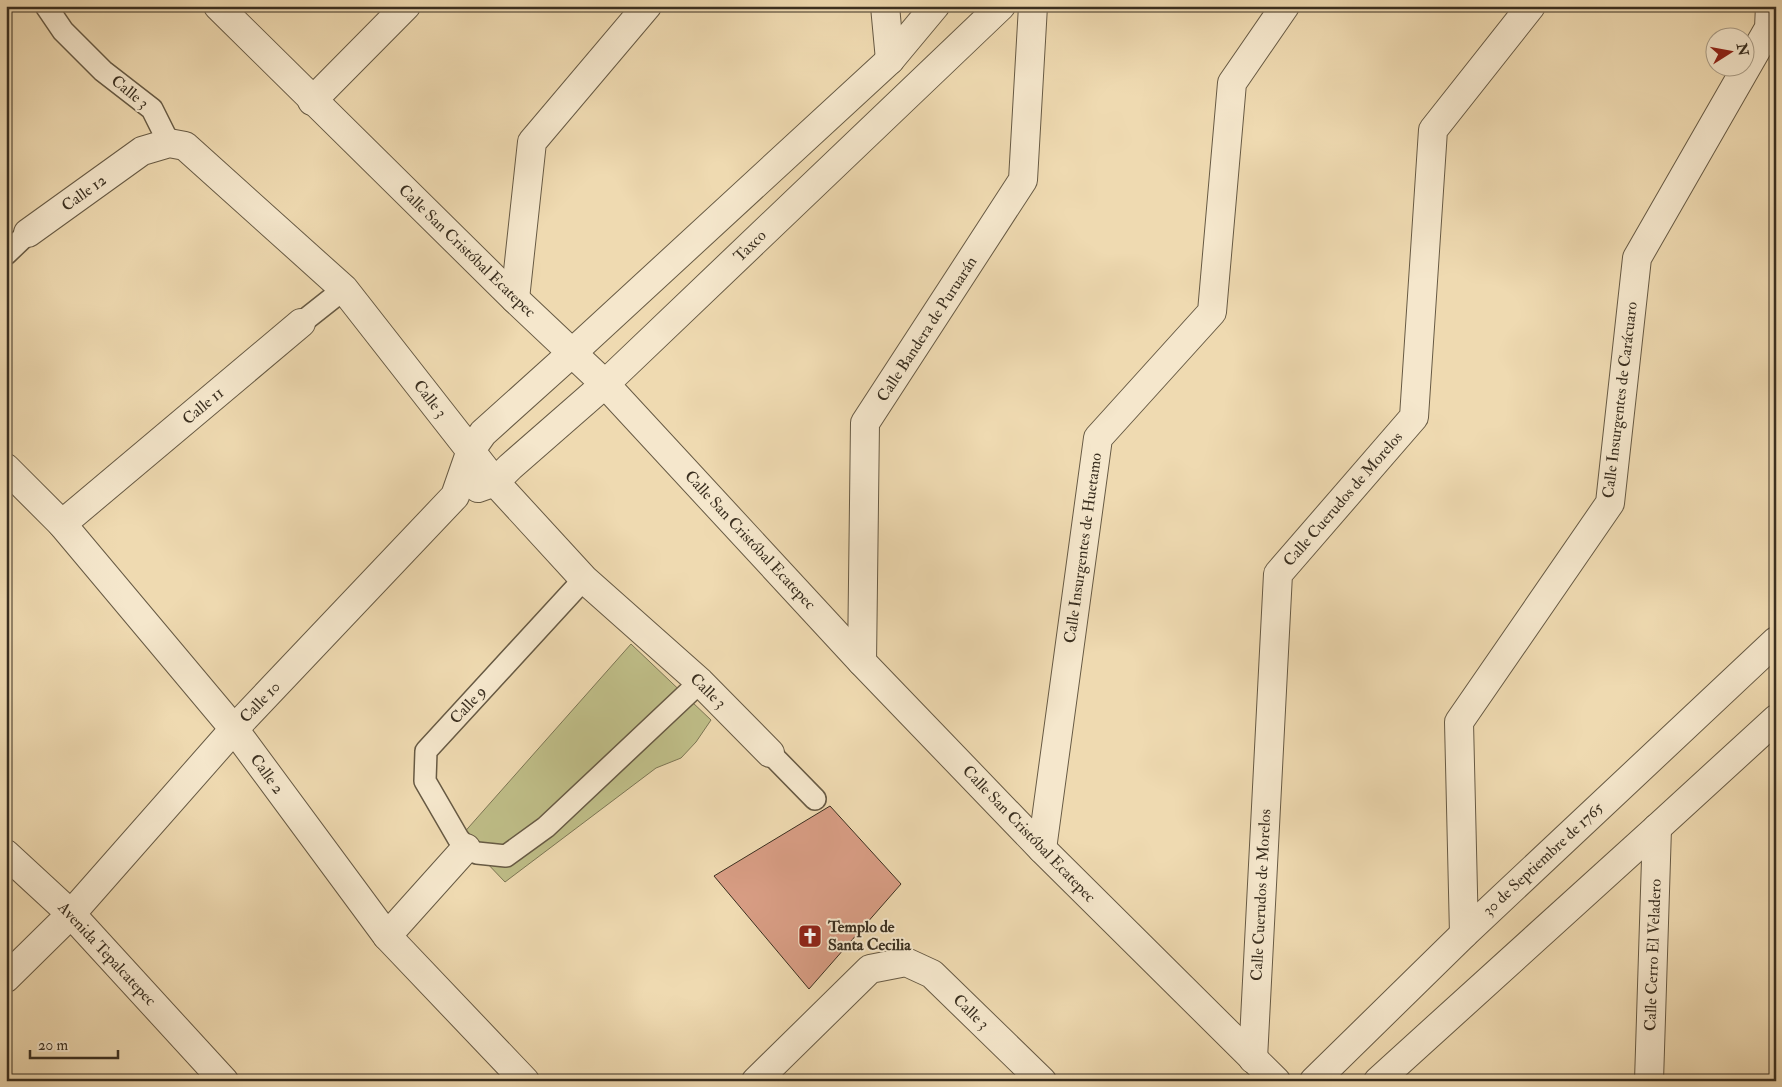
<svg xmlns="http://www.w3.org/2000/svg" width="1782" height="1087" viewBox="0 0 1782 1087" font-family="'IM FELL Double Pica',serif">
<style>
.green{fill:#bfbe88;stroke:#7c7654}
.building{fill:#d89d84;stroke:#3a2f20}
.lines{fill:none;stroke-linecap:round;stroke-linejoin:round}
.pedestrian-casing{stroke:#675a44;stroke-width:24}
.minor-casing{stroke:#675a44;stroke-width:30}
.pedestrian{stroke:#f5e7cc;stroke-width:21}
.minor{stroke:#f5e7cc;stroke-width:28}
.labels{text-anchor:middle;dominant-baseline:central;stroke-width:4;stroke-linejoin:round;paint-order:stroke}
.street-label{font-size:16px;fill:#3a2f20;stroke:#f5e7cc}
.poi-label{font-size:16px;font-weight:bold;fill:#3a2f20;stroke:#f5e7cc;text-anchor:start}
</style>
<rect width="100%" height="100%" fill="#efdab1"/>
<filter id="stains"><feTurbulence type="fractalNoise" baseFrequency=".004" numOctaves="4"/><feColorMatrix values="0 0 0 0 .2 0 0 0 0 .09 0 0 0 0 .02 0 0 0 .5 -.17"/></filter>
<radialGradient id="worn" r=".72"><stop offset=".6" stop-color="#630" stop-opacity="0"/><stop offset="1" stop-color="#630" stop-opacity=".3"/></radialGradient>
<polygon class="green" points="631,644 711,720 696,742 681,758 656,768 505,882 461,836"/>
<polygon class="building" points="830,806 901,884 809,989 714,876"/>
<g class="lines">
<g class="pedestrian-casing">
<g id="pedestrian">
<polyline points="46,6 63,31 103,71 152,109 169,143"/>
<polyline points="6,254 28,233"/>
<polyline points="301,323 344,289"/>
<polyline points="584,579 426,751 425,781 458,838 466,848 477,853 506,856 546,827 700,682"/>
<polyline points="770,753 815,799"/>
</g>
</g>
<g class="minor-casing">
<g id="minor">
<polyline points="218,6 515,299 605,384 862,662 1042,849 1276,1081"/>
<polyline points="885,6 890,60"/>
<polyline points="312,101 406,6"/>
<polyline points="28,233 142,151 169,143 185,146 344,289 495,482 584,579 700,682 770,753"/>
<polyline points="515,299 532,142 647,6"/>
<polyline points="6,468 62,524 234,729 387,936 525,1081"/>
<polyline points="478,488 495,482 510,467 605,384 1001,6"/>
<polyline points="62,524 301,323"/>
<polyline points="862,662 865,423 1023,180 1033,6"/>
<polyline points="1042,849 1098,438 1212,312 1232,83 1285,6"/>
<polyline points="6,854 71,914 224,1081"/>
<polyline points="1464,934 1459,722 1610,503 1637,258 1769,28 1770,6"/>
<polyline points="387,936 466,848"/>
<polyline points="6,978 71,914 234,729 455,496 471,450 483,433 573,352 890,60 935,6"/>
<polyline points="1253,1059 1278,574 1414,417 1433,130 1531,6"/>
<polyline points="756,1081 870,969 906,962 932,974 1042,1081"/>
<polyline points="1314,1081 1464,934 1776,641"/>
<polyline points="1378,1081 1657,828 1776,719"/>
<polyline points="1649,1081 1657,828"/>
</g>
</g>
<use href="#pedestrian" class="pedestrian"/>
<use href="#minor" class="minor"/>
</g>
<defs>
<g id="church-square" transform="scale(1.25)"><rect x="-9" y="-9" width="18" height="18" rx="4" fill="#8f2418" stroke="#f5e7cc"/><path d="M-1.2-6h2.4v3.5h3.3v2.4h-3.3V6h-2.4V-.1h-3.3v-2.4h3.3Z" fill="#fff"/></g>
</defs>
<g fill-rule="evenodd">
<use href="#church-square" x="810" y="936"/>
</g>
<g class="labels">
<g class="street-label">
<text transform="translate(130 92) rotate(39)">Calle 3</text>
<text transform="translate(84 193) rotate(-36)">Calle 12</text>
<text transform="translate(750 246) rotate(-44)">Taxco</text>
<text transform="translate(467 251) rotate(44)">Calle San Cristóbal Ecatepec</text>
<text transform="translate(927 329) rotate(-57)">Calle Bandera de Puruarán</text>
<text transform="translate(430 399) rotate(52)">Calle 3</text>
<text transform="translate(1620 400) rotate(-83)">Calle Insurgentes de Carácuaro</text>
<text transform="translate(203 406) rotate(-40)">Calle 11</text>
<text transform="translate(1343 499) rotate(-49)">Calle Cuerudos de Morelos</text>
<text transform="translate(750 540) rotate(47)">Calle San Cristóbal Ecatepec</text>
<text transform="translate(1083 548) rotate(-82)">Calle Insurgentes de Huetamo</text>
<text transform="translate(708 691) rotate(44)">Calle 3</text>
<text transform="translate(260 702) rotate(-46)">Calle 10</text>
<text transform="translate(468 705) rotate(-47)">Calle 9</text>
<text transform="translate(267 774) rotate(54)">Calle 2</text>
<text transform="translate(1029 834) rotate(46)">Calle San Cristóbal Ecatepec</text>
<text transform="translate(1543 859) rotate(-43)">30 de Septiembre de 1765</text>
<text transform="translate(1261 895) rotate(-87)">Calle Cuerudos de Morelos</text>
<text transform="translate(107 954) rotate(47)">Avenida Tepalcatepec</text>
<text transform="translate(1653 955) rotate(-88)">Calle Cerro El Veladero</text>
<text transform="translate(971 1012) rotate(44)">Calle 3</text>
</g>
<g class="poi-label">
<text x="828" y="927">Templo de<tspan x="828" dy="18">Santa Cecilia</tspan></text>
</g>
</g>
<rect width="1782" height="1087" fill="none" stroke="#efdab1" stroke-width="25"/>
<rect x="8" y="8" width="1767" height="1072" fill="none" stroke="#3a2f20" stroke-width="2.5"/>
<rect x="12" y="12" width="1757" height="1062" fill="none" stroke="#3a2f20"/>
<g transform="translate(1730 52) rotate(79)"><circle r="24" fill="#f5e7cc" stroke="#aa9d87"/>
<path d="M0-4L9 19L0 12L-9 19Z" fill="#8f2418"/>
<text y="-8" font-size="14" font-weight="bold" text-anchor="middle" fill="#3a2f20">N</text>
</g>
<path d="M30 1050v8h88v-8" fill="none" stroke="#3a2f20" stroke-width="2.5"/>
<text x="38" y="1050" font-size="15" fill="#3a2f20" stroke="#f5e7cc" stroke-width="4" paint-order="stroke">20 m</text>
<rect width="100%" height="100%" filter="url(#stains)"/>
<rect width="100%" height="100%" fill="url(#worn)"/>
</svg>
